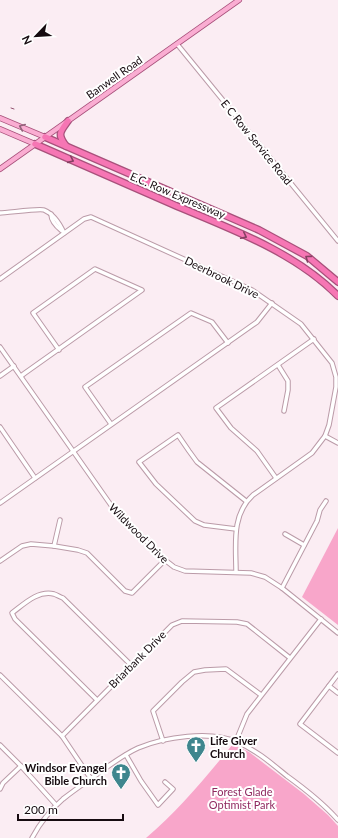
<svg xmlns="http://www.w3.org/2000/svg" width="338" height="838" viewBox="0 0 338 838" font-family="Lato,sans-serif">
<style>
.green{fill:#f8a6ca}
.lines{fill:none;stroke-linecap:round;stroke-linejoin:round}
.stream{stroke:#935471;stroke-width:1}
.minor-casing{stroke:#bb9ba8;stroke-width:5.5}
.major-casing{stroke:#a8517b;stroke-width:6}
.highway-casing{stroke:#a8517b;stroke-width:8}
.minor{stroke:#fff;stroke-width:3.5}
.major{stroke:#faadd2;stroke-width:4.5}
.highway{stroke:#f676b4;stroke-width:5.5}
.oneway{stroke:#93647b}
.oneway2{stroke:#864062}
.labels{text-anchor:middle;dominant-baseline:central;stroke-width:4;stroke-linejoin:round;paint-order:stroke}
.street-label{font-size:11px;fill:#160b10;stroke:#fff}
.poi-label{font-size:11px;font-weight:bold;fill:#160b10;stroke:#fff;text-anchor:start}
.park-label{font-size:11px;fill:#8f285f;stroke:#fff}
</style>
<rect width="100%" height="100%" fill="#fbedf3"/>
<g class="green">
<polygon points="338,528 338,625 302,597"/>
<path d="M233,744L249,752L304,794L328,815L338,826V838H146C179,810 206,777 233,744Z"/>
</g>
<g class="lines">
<polyline class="stream" points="11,108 14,109"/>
<g class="minor-casing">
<g id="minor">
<polyline points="177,44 338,241"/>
<path d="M0,213C7,213 40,208 44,210C54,214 60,224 64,233"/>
<path d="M51,214C51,221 57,227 62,231"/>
<path d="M0,279L84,219L91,217L252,290L301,324L332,363L336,377V387L329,425L325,436L312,453L253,495C231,515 236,545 236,572"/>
<polyline points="0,347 113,508 165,560 174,567 185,571 251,573 265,577 282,588 338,633"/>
<polyline points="278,365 288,381 288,390 284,411"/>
<polyline points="0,376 14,366"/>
<polyline points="21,376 25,373 142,290 95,269 33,313 59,350"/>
<polyline points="111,424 85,387 191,313 212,322 228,343"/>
<polyline points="0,427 35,478"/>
<polyline points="325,436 338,443"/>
<polyline points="276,478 257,451 231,428 216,408 314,339"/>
<polyline points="0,503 257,322 272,303"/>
<polyline points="236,529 204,525 195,521 156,484 139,462 178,435 189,451 197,462 246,501"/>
<polyline points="285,534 304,545"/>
<polyline points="54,546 60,520"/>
<polyline points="0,561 22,546 31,544 54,546 78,550 87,553 125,591 132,593 165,560"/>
<polyline points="282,588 317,521 320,510 326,501"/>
<polyline points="338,674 300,724 338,753"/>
<polyline points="0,675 62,736 91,779"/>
<polyline points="329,686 338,693"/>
<path d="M97,700L15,619L12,613C24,604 38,590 54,594C57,595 60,597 63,598L131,665"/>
<polyline points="62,736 172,625 182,621 237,622 247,624 290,658"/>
<polyline points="163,741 153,711 182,682 194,672 205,670 226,669 261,695"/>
<polyline points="236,741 247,714 321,619"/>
<polyline points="0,745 21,766 56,805"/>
<polyline points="126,755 141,781 158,805 173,789 165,782"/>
<polyline points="0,789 3,783 21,766"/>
<path d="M32,838C40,823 49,811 63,799C77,788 92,778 107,767C117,760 127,753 138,748C164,737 211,730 237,742C256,750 271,763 287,776C305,789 323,803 338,820"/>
</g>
</g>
<g class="major-casing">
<g id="major">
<polyline points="0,118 45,137"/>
<polyline points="0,129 35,144"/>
<polyline points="0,169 239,0"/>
</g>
</g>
<g class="highway-casing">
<g id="highway">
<polyline points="45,137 259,230 307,256 338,282"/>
<path d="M35,144C80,164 126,184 172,204C228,228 294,251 338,296"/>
<path d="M66,146C57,134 60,132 68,121"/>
</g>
</g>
<use href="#minor" class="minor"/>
<use href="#major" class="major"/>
<use href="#highway" class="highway"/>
</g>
<defs><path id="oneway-chevron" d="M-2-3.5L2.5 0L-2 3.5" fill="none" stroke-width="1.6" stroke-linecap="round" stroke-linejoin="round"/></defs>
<use class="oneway" href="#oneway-chevron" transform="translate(22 127) rotate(-157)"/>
<g class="oneway2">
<use href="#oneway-chevron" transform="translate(71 160) rotate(24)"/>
<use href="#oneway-chevron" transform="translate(244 236) rotate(26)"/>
<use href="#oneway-chevron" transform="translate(308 258) rotate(-144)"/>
</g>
<defs>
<g id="church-pin" transform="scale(1)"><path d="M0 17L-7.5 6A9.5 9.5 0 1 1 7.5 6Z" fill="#3f868e" stroke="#fff"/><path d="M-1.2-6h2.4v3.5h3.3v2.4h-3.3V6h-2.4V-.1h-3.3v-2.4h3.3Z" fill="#fff"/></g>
</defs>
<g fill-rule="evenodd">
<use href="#church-pin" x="196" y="746"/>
<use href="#church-pin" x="121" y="773"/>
</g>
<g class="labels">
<g class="street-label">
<text transform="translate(114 77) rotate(-35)">Banwell Road</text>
<text transform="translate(257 142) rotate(51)">E C Row Service Road</text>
<text transform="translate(178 195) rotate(23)">E.C. Row Expressway</text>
<text transform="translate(222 277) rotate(26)">Deerbrook Drive</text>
<text transform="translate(139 533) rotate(45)">Wildwood Drive</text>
<text transform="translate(137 659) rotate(-45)">Briarbank Drive</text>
</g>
<g class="poi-label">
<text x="210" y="740">Life Giver<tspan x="210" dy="13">Church</tspan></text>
<text x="107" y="767" text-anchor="end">Windsor Evangel<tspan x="107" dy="13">Bible Church</tspan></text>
</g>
<g class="park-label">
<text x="242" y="791">Forest Glade<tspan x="242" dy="13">Optimist Park</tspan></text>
</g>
</g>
<g transform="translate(36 36) rotate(245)" stroke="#ffffff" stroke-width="3" paint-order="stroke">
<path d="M0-3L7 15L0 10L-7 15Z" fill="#160b10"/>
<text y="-6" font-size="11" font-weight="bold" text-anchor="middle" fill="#160b10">N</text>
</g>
<path d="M18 814v6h105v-6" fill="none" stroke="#160b10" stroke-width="2"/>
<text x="24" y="814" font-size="12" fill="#160b10" stroke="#ffffff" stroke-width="3" paint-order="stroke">200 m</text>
</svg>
